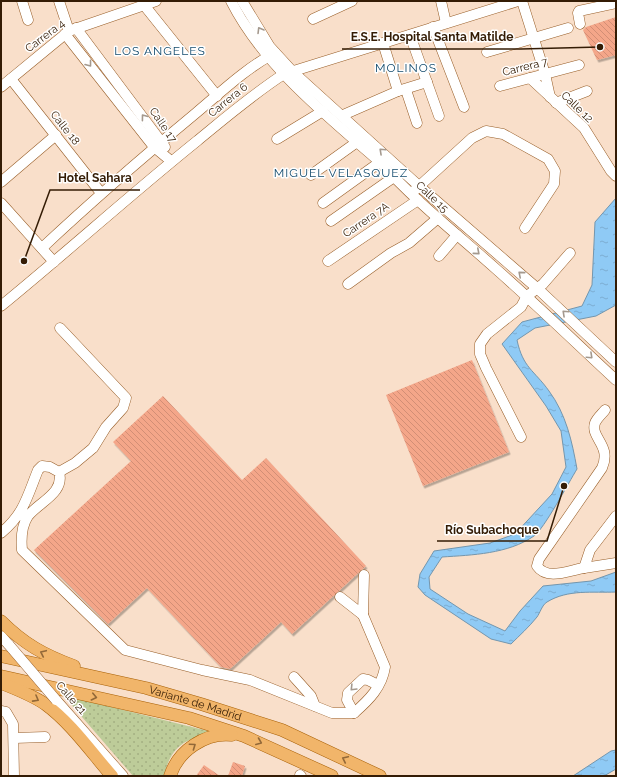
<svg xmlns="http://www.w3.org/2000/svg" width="617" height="777" viewBox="0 0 617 777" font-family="Raleway,sans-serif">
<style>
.grass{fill:url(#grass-dots)}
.water{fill:url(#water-ripples);stroke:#7496ad}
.building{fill:url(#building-back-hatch);filter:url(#shadow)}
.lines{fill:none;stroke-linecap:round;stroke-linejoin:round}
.minor-casing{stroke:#985e28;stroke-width:11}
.major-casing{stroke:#a86006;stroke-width:13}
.minor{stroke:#fff;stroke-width:10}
.major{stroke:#f1b56a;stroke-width:12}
.minor-bridge-casing{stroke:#985e28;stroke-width:11;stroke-linecap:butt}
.minor-bridge{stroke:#fff;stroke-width:10}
.oneway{stroke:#a4998e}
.oneway2{stroke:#926838}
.labels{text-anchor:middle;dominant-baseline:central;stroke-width:3;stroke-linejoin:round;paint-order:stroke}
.street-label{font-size:11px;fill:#341c05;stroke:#fff}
.neighbourhood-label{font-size:12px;letter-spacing:1px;fill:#154c6e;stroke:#fff}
.leader{fill:none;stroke:#341c05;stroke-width:1.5}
.callout-dot{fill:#341c05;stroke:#fff;stroke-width:1.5}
.callout-label{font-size:12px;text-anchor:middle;font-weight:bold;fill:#341c05;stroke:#fff;stroke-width:3;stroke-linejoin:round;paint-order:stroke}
</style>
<defs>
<pattern id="grass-dots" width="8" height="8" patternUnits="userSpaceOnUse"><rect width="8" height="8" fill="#bdcc99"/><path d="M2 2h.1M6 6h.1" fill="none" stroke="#a3af82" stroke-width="1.8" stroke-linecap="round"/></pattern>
<pattern id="water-ripples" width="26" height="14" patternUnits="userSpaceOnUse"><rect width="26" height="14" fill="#8fcaf5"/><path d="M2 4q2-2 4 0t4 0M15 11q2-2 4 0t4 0" fill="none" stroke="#7cadd1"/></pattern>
<pattern id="building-back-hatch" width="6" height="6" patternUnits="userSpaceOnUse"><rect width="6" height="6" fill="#f4a689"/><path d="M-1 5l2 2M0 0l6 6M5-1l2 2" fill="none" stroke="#d28e75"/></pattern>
<filter id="shadow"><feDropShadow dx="1.5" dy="2.5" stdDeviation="0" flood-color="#0004"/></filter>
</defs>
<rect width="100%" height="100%" fill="#f9dfca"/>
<path class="grass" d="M63,695L212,732C184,740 171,746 164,776H133Z"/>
<g class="water">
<path d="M616,198V305L596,316L535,328L517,340C523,368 534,370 549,391C566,414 572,441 577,469C569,482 544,529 534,536C508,554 472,555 442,557L429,577L430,589L468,614L505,631L520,611L543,586L591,581L616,572V592C593,593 568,589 547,602C542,605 540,613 537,617C529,627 520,635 511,644L491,639L425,595L418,587L420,574L434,551L490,543L515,534L552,494L566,467L561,431L546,406L502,344L522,322L582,306L592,285L595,222Z"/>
<polygon points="616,750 616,769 604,776 573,776 611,751"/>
</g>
<g class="building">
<polygon points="616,17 616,55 597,60 583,30 586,27"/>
<polygon points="472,360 509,452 423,486 386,395"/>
<polygon points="163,396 242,480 266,458 366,566 292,634 281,622 230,669 221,667 147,588 108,624 34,550 131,461 113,442"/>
<polygon points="233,762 245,766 242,776 228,776"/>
<polygon points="204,765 220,776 196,776"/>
</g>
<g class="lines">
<g class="minor-casing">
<g id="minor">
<polyline points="22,1 28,20"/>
<polyline points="59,1 69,31"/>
<path d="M231,1C264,66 326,115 380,162C415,201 457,234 496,269C537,305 576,343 616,380"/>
<polyline points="242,1 270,47 292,71 419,186 538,289 616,362"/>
<polyline points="441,1 446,23"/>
<polyline points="522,1 545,74 550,97"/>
<polyline points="144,5 217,96"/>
<polyline points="313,19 352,1"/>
<polyline points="580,24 578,13 579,11 616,3"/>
<polyline points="433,27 464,107"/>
<polyline points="76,28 165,147"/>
<polyline points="65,34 154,147 171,161"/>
<polyline points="410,35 439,116"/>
<polyline points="383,43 398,91"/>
<polyline points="487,52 568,28"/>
<polyline points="530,78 584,128 611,171 616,176"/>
<polyline points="11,79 101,193"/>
<polyline points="500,86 579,65"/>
<polyline points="1,87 69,31 156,1"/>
<polyline points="406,90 417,123"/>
<polyline points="556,103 587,91"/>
<polyline points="343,115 398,91 427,82"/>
<polyline points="277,139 323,111"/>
<polyline points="311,175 357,142"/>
<polyline points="1,182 56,135"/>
<polyline points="415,190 472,138 486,131 503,134 548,159 555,171 554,184 525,228"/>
<polyline points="1,203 54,262"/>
<polyline points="323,203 380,162"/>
<polyline points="331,221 394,177"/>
<path d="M42,248C92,201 143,157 196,113C220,93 245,69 273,54"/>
<polyline points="439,256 457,235"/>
<polyline points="328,261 418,200"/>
<polyline points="348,284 391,253 409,243 438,218"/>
<path d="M1,306C67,252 130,195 197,141C225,118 253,94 284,74L518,1"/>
<polyline points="521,437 486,368 480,354 480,344 487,334 521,307 527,296 543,284 570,253"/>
<polyline points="59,472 75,463 93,448 106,427 123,408 126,398 60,328"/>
<polyline points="616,516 590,550 584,568 616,563"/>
<path d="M1,533C24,514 27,497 38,470L42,466L50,467L59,472C65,493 39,502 28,516C22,525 21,539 22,550L125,650L202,670L250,680L332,713H354C369,700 382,687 385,667L363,615"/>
<path d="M584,568C570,570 547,581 537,566L539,559L602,468C612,445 590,438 595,423C597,418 602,414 605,410"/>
<polyline points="340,597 363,615 364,575"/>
<polyline points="1,636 9,645"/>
<polyline points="294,677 311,696 315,706"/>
<polyline points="56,700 123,776"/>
<polyline points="1,711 6,712 13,724 14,776"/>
<polyline points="354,713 347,700 348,693 363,679 368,680 378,685"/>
<polyline points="14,738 45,737"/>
<polyline points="300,775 301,776"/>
</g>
</g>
<g class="major-casing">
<g id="major">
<path d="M1,621C24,644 44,655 74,666"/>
<path id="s1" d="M1,656L146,688L201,704L282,730L380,776"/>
<polyline points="1,676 189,718 244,736 332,776"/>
<path d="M1,683C16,689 32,695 45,704C71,723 91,752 112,776"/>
<path d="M170,776C178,751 205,732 232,735"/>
</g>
</g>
<use href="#minor" class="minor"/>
<use href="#major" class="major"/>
<g class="minor-bridge-casing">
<polyline id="minor-bridge" points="9,645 56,700"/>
</g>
<use href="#minor-bridge" class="minor-bridge"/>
</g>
<defs><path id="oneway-chevron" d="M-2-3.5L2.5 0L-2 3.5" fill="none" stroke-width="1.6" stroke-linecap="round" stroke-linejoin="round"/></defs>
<g class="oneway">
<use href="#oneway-chevron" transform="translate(260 30) rotate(-121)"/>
<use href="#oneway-chevron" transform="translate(89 64) rotate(52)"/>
<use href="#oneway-chevron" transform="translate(144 117) rotate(-127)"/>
<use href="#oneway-chevron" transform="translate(382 151) rotate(-137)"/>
<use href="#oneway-chevron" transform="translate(477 252) rotate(41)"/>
<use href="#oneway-chevron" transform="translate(521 274) rotate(-139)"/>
<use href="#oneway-chevron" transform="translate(565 313) rotate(-137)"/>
<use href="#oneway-chevron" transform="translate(590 356) rotate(43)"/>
<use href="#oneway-chevron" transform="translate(353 688) rotate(134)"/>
</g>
<g class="oneway2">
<use href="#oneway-chevron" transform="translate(43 653) rotate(-155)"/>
<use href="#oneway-chevron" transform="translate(94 697) rotate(13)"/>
<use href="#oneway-chevron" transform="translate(36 699) rotate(29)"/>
<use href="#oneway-chevron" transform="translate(259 742) rotate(22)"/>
<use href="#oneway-chevron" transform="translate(193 746) rotate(-35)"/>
<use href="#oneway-chevron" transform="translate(345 759) rotate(-155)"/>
</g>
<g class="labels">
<g class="street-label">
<text transform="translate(45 36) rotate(-37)">Carrera 4</text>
<text transform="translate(525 67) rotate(-14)">Carrera 7</text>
<text transform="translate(228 100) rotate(-39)">Carrera 6</text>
<text transform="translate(577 107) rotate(44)">Calle 12</text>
<text transform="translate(163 125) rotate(56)">Calle 17</text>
<text transform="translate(65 128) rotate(52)">Calle 18</text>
<text transform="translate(432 197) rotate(43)">Calle 15</text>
<text transform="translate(366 220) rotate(-34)">Carrera 7A</text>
<text transform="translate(71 698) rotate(49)">Calle 21</text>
<text stroke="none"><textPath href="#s1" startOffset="200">Variante de Madrid</textPath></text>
</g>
<g class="neighbourhood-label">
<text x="160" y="51">LOS ANGELES</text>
<text x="406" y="68">MOLINOS</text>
<text x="341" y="173">MIGUEL VELASQUEZ</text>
</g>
</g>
<path class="leader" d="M600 47L521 49H342M24 261L50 190H140M564 486L547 541H437"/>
<g class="callout-dot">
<circle cx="600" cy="47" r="4"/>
<circle cx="24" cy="261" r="4"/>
<circle cx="564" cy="486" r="4"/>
</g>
<g class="callout-label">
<text x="432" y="41">E.S.E. Hospital Santa Matilde</text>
<text x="95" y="182">Hotel Sahara</text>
<text x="492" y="534">Río Subachoque</text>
</g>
<rect width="617" height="777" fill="none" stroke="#341c05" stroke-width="4"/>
</svg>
